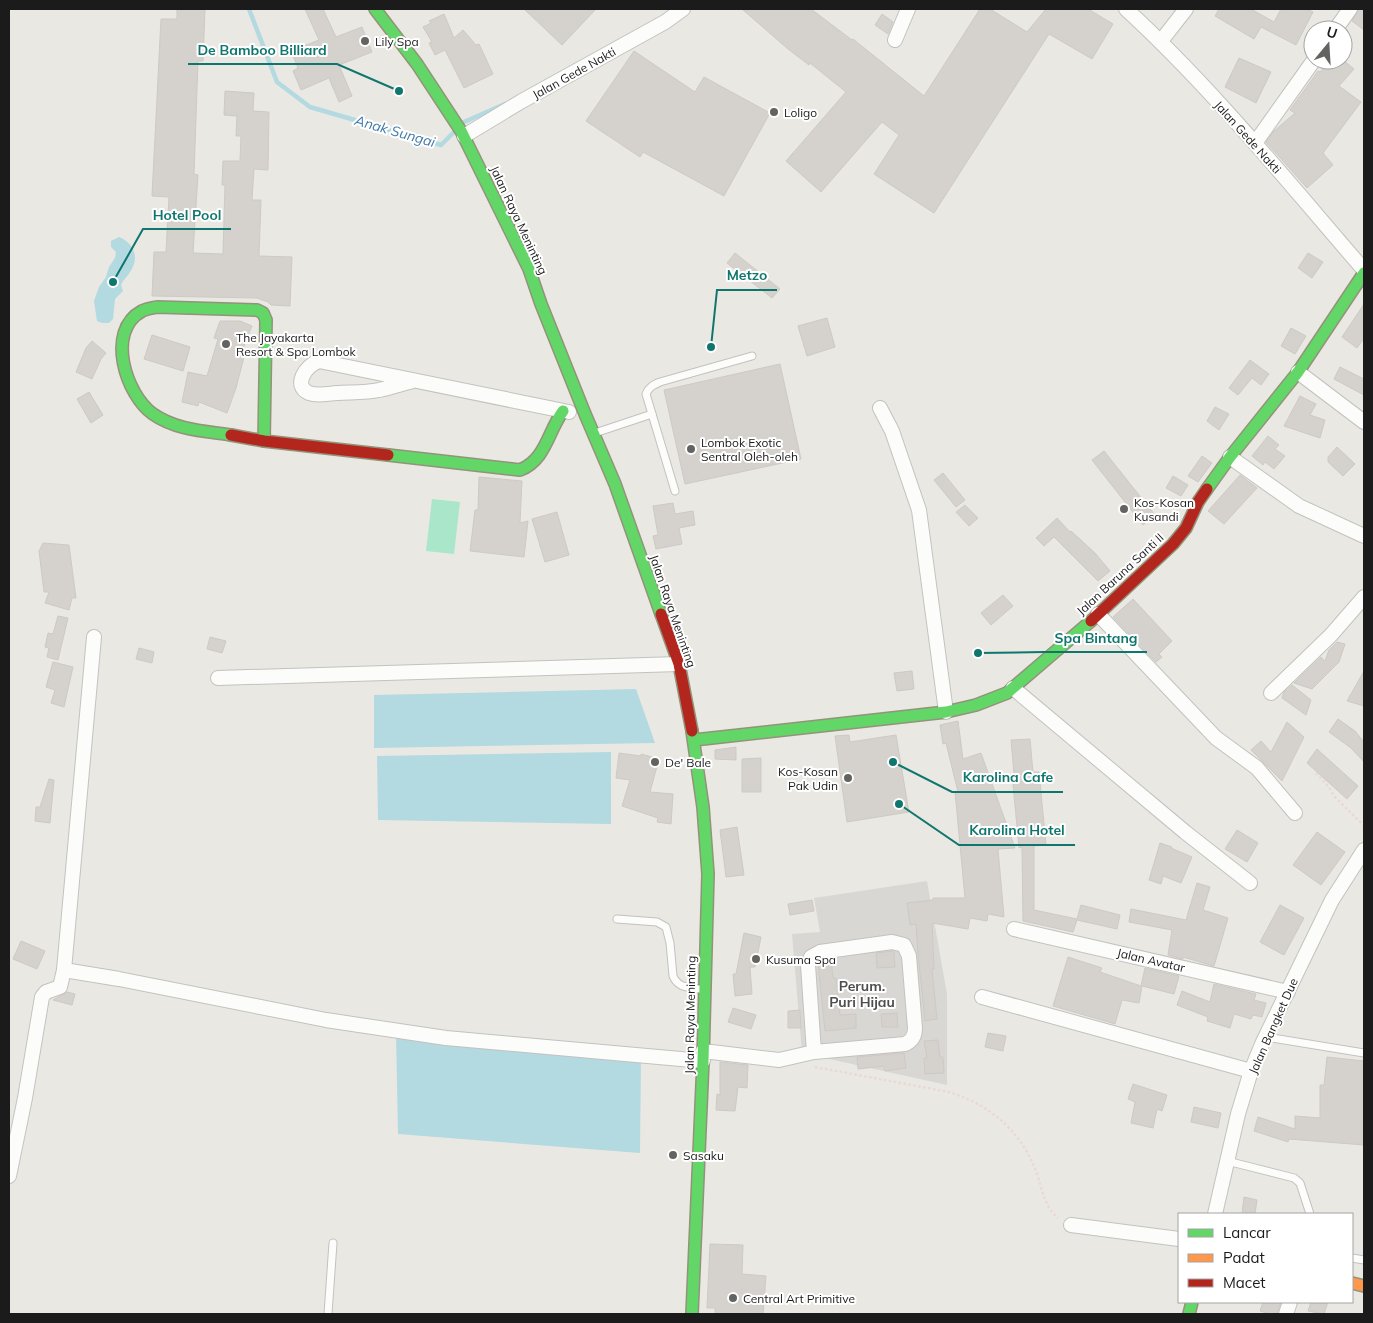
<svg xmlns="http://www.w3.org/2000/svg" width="1373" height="1323" viewBox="0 0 1373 1323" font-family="Mulish,sans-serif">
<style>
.residential{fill:#d9d7d4}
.pitch{fill:#aae6ca}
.water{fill:#b3d9e1}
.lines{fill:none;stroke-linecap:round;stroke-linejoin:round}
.stream{stroke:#b3d9e1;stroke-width:4.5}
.building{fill:#d5d1cd;stroke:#cec9c4}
.lane-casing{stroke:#c2c2bf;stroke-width:9}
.street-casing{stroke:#c2c2bf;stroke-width:16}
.fast-casing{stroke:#93937b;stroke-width:14}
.slow-casing{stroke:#93937b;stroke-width:14}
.jam-casing{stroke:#93937b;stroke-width:14}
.path{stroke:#ead8d6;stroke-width:2.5;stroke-dasharray:2.5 2.5;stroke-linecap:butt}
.lane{stroke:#fcfcfb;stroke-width:7}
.street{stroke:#fcfcfb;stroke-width:14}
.fast{stroke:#63d668;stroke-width:11}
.slow{stroke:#ff974d;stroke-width:11}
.jam{stroke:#b3261e;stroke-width:11}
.poi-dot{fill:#636361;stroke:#fff;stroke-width:2}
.labels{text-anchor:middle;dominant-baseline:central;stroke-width:4;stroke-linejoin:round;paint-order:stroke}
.poi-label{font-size:12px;fill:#1b1b1b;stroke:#fff;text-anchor:start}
.street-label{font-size:12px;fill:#1b1b1b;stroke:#fff}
.water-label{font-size:14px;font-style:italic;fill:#3f78aa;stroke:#fff}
.neighbourhood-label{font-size:14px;font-weight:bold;fill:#4e4e4e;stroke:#fff}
.leader{fill:none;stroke:#0f766e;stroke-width:2}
.callout-dot{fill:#0f766e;stroke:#fff;stroke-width:2}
.callout-label{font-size:14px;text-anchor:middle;font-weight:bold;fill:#0f766e;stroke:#fff;stroke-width:4;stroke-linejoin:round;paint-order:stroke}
</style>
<rect width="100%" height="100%" fill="#eae8e2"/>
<polygon class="residential" points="927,881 947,994 947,1085 802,1053 792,934 820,932 814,898"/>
<polygon class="pitch" points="432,499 460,502 454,554 426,551"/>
<g class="water">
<path d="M119,237C134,243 140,258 130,272C127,277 123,280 121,285L123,291L115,299L113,319L109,323H102L97,321L94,301L99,287L106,277L109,267L115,258L116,252L111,247V241Z"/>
<polygon points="636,689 655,743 374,748 374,695"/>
<polygon points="611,752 611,824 378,820 377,756"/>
<polygon points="396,1032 641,1056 640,1153 398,1134"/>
</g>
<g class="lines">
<g class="stream">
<polyline points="249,9 277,82 310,107 441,145 453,133"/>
<polyline points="464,122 505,104"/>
</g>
</g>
<g class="building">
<polygon points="177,9 205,9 203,61 198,61 194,174 198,175 193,253 223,254 225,185 222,185 223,161 240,161 241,136 236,136 237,116 224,115 225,91 254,93 253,111 269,112 268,170 254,169 252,200 261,200 259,256 292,257 290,306 271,305 268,302 257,298 152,296 154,252 166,252 169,197 152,196 161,19 177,19"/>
<polygon points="305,9 323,9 336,37 362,27 372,52 339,65 352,96 339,102 329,78 301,90 293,71 298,68 291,51 319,40"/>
<polygon points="524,9 596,9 562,45"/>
<polygon points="742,9 811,9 852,40 853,39 924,96 980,9 990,9 1027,32 1046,9 1088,9 1113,24 1092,59 1049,34 934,213 874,174 899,135 882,122 821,192 786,161 846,92 810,63 809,65 788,49"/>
<polygon points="1219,9 1251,9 1274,22 1281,9 1306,9 1313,12 1296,45 1261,27 1254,39 1215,16"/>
<polygon points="1359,9 1364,9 1364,30 1352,21"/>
<polygon points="444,14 454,38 463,30 476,45 479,44 493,74 464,88 445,50 435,55 429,43 432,42 423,27 431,23 429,21"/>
<polygon points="882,14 893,22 888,34 875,25"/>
<polygon points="634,51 695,92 704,77 770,113 724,196 643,152 640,157 586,121"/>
<polygon points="1239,58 1271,72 1256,103 1225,87"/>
<polygon points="1330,60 1343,60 1354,69 1339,86 1361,102 1323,153 1333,165 1307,188 1266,142 1273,132 1295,113 1290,110 1318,71 1320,72"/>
<polygon points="735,253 780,289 772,298 727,263"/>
<polygon points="1308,253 1323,262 1312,278 1298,268"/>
<polygon points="1364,304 1364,338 1357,348 1342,337"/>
<polygon points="827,318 835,347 807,356 798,326"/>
<polygon points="220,321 240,321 252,326 240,356 244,357 236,388 227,413 199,402 198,406 182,402 188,372 207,376 218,339 214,338"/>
<polygon points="1291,328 1306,336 1295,354 1281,346"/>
<polygon points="152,335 190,347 183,371 144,359"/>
<polygon points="92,341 106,353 101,359 92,379 76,372 86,348"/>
<polygon points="1250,360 1269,374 1261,385 1252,378 1238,395 1229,388"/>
<polygon points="780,364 801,459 685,484 664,390"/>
<polygon points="1340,367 1364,379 1364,395 1334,379"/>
<polygon points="89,392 103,415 91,423 77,399"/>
<polygon points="1300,396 1316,404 1310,415 1325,420 1320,438 1284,426"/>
<polygon points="1215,407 1229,414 1219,430 1207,421"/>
<polygon points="1268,436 1279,445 1275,449 1285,456 1274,469 1265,462 1263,465 1252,456"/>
<polygon points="1337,447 1355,464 1343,476 1328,462 1328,457"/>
<polygon points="1104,451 1155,515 1143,525 1092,460"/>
<polygon points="1202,456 1212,463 1198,482 1188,476"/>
<polygon points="943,473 965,500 956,507 934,480"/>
<polygon points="1240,475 1257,488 1224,524 1208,511"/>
<polygon points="1173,476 1188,485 1181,496 1166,488"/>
<polygon points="479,477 522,481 520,523 528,521 524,557 470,551 475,510 478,510"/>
<polygon points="673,503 675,514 693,511 695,525 679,528 682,544 656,549 653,536 658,535 653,506"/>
<polygon points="965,505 978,518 969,526 956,512"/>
<polygon points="557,512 569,555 545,562 532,519"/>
<polygon points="1057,518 1070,532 1071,531 1095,553 1110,571 1098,581 1054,537 1044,546 1036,538"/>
<polygon points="43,543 69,545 76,598 72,598 69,610 45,603 49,592 44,592 39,551"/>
<polygon points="1003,595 1013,606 991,625 981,613"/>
<polygon points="1133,599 1172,641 1159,654 1162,657 1156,662 1113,617"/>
<polygon points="58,616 68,618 58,660 47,657 49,648 45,647 48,633 53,634"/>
<polygon points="210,637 226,641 222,653 207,649"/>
<polygon points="1337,642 1345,644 1339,662 1312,689 1294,683 1321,657 1325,661 1329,650"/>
<polygon points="139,648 154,652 152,663 136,659"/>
<polygon points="53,662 73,667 64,707 51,703 55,690 46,687"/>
<polygon points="912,671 914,689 897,691 894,673"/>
<polygon points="1364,671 1364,706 1347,701"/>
<polygon points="1292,685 1311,700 1306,715 1282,698 1284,692"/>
<polygon points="1338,719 1355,731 1364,742 1364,762 1351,748 1329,732"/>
<polygon points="958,721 963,759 981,753 1015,848 998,849 1004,917 988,914 987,921 970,918 968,929 932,923 934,969 932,969 937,1019 925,1021 918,954 916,924 910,925 907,903 933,900 933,898 965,898 955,792 958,792 946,743 943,744 940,725"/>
<polygon points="1287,722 1304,737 1282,781 1251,750 1261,741 1271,752"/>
<polygon points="849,735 850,742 896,735 909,812 847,822 835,736"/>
<polygon points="1030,739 1033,772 1039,772 1046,845 1034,846 1034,910 1077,919 1081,905 1120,915 1117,929 1077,920 1073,932 1023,921 1022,847 1019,848 1012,774 1014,774 1011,740"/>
<polygon points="736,747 736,760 715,759 715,750"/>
<polygon points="1317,749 1358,786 1347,799 1307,763"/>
<polygon points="619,753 641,756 641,754 659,759 650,792 673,794 671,824 657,822 658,818 622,806 630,780 616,778"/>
<polygon points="761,758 761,792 742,792 742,759"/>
<polygon points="49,779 54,780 50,823 35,821 36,807 40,807"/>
<polygon points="737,827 744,875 726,877 720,830"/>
<polygon points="1237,830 1258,843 1247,862 1225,849"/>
<polygon points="1317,832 1345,852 1321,885 1293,865"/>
<polygon points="1160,843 1172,847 1171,848 1192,857 1181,883 1163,876 1161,884 1149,880"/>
<polygon points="1197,883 1210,887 1203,910 1228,918 1214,966 1183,957 1183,959 1168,955 1172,930 1129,922 1131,909 1186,920"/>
<polygon points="812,900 814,911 790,915 788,904"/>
<polygon points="1280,905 1304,918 1284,955 1260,942"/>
<polygon points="744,933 761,937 755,967 750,967 752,994 735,996 733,974 736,974"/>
<polygon points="21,941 45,951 37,969 13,959"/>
<polygon points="892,951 894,952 895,967 877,968 876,953"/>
<polygon points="1068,957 1102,968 1100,972 1141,986 1145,968 1179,976 1174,994 1142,986 1139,1003 1122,1000 1115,1024 1053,1006"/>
<polygon points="831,959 833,978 836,978 840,1015 856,1014 856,1028 825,1031 818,963"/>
<polygon points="1214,984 1256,994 1254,1000 1266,1003 1262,1017 1253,1015 1251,1019 1234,1014 1230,1028 1207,1021 1208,1017 1177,1005 1182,991 1210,1002"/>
<polygon points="67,992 75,994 72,1005 53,1000"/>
<polygon points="733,1008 756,1015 751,1029 728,1022"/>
<polygon points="800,1010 801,1028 788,1028 788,1011"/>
<polygon points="897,1013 898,1027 882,1027 881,1014"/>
<polygon points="988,1033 1006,1036 1003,1051 985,1047"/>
<polygon points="938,1040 940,1057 943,1057 944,1073 925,1074 924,1058 927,1058 924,1041"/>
<polygon points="904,1053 906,1068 885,1071 884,1066 858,1069 857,1057"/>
<polygon points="1327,1057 1364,1061 1364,1145 1289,1139 1288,1142 1254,1131 1258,1117 1295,1129 1295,1116 1320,1118 1320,1085 1324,1085"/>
<polygon points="720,1062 748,1065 747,1088 738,1087 735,1111 716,1110 717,1094 720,1095"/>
<polygon points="1133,1084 1167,1095 1162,1111 1157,1109 1153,1128 1131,1123 1135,1102 1128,1099"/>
<polygon points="1194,1107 1221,1113 1218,1128 1191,1122"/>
<polygon points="1244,1197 1257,1200 1255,1214 1242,1214"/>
<polygon points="710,1244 743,1245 742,1274 766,1276 763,1314 715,1314 715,1308 707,1308"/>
<polygon points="1263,1302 1281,1302 1277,1314 1270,1314 1260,1311"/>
<polygon points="1311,1302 1328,1302 1324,1314 1308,1311"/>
</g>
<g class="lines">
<g class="lane-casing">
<g id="lane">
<polyline points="598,432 652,414"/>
<path d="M675,491L646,394C649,387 653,385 660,382L752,356"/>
<path d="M617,919L657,922L666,927L670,943L673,976C678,988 688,987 699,989"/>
<polyline points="1266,1037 1364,1053"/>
<polyline points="1227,1161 1294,1178 1300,1183 1310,1214"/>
<polyline points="1352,1258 1364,1260"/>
<polyline points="328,1314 333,1243"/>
</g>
</g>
<g class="street-casing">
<g id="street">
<path d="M1126,9C1213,89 1287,181 1364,270"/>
<polyline points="1335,30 1350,9"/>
<polyline points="895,40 908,9"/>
<polyline points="1161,41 1186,9"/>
<polyline points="464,136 522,101 665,22 683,9"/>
<polyline points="1255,143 1314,60"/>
<polyline points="1298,372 1364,422"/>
<path d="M413,381C401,384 390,388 379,390C365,393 350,392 336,393C328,394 317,396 309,393C292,386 306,365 319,361L569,412"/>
<polyline points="880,408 892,431 919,510 946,712"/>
<polyline points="1230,457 1299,506 1364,536"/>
<polyline points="1098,614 1216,738 1257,768 1295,813"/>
<polyline points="218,678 679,664"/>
<polyline points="1013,688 1185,832 1250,883"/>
<polyline points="1271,693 1331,635 1364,597"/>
<polyline points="1014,929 1288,992"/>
<polyline points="64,970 119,979 326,1020 446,1038 703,1061"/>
<polyline points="982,997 1251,1071"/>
<path d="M703,1051L779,1060L814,1052L905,1044C912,1041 915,1036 915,1028L909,956L904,945L892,942L820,952L811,957L808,965L814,1052"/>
<polyline points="9,1176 25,1098 42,997 46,992 60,987 64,970 94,637"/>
<polyline points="1215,1214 1238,1114 1251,1071 1263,1042 1332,900 1364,850"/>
<polyline points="1071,1225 1179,1239"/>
<polyline points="1286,1314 1290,1302"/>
</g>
</g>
<g class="fast-casing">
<g id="fast">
<polyline points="375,9 417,64 461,131 529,269 541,304 585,414 615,484 661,614"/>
<path d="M231,435C204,431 176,430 153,414C126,395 105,331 142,311C146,309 152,308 157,307L257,310L263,313L266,320L264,441"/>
<path d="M388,455L520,470C546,460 548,431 563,411"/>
<polyline points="1207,489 1230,457 1298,372 1364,273"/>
<polyline points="694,740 946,712 976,705 1007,693 1091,621"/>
<polyline points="692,1314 703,1061 708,874 703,807 692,731"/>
<polyline points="1189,1314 1192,1302"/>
</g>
</g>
<g class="slow-casing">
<polyline id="slow" points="1352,1283 1364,1286"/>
</g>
<g class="jam-casing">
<g id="jam">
<polyline points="231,435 264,441 388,455"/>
<polyline points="661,614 679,664 692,731"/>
<polyline points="1091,621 1173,544 1186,528 1198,502 1207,489"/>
</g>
</g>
<g class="path">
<polyline points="1316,773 1328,786 1335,797 1364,826"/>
<path d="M815,1067L949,1092C991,1105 1022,1132 1037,1174C1043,1191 1044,1206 1058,1218"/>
</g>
<use href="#lane" class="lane"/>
<use href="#street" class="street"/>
<use href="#fast" class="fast"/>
<use href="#slow" class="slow"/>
<use href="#jam" class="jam"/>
</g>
<g class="poi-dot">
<circle cx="365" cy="41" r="5"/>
<circle cx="774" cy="112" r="5"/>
<circle cx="226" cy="344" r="5"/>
<circle cx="691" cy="449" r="5"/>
<circle cx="1124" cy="509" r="5"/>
<circle cx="655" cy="762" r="5"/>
<circle cx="848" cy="778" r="5"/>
<circle cx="756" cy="959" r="5"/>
<circle cx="673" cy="1155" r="5"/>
<circle cx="733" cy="1298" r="5"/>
</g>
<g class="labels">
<g class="poi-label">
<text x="375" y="41">Lily Spa</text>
<text x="784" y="112">Loligo</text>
<text x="236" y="337">The Jayakarta<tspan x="236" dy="14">Resort &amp; Spa Lombok</tspan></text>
<text x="701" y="442">Lombok Exotic<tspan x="701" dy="14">Sentral Oleh-oleh</tspan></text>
<text x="1134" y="502">Kos-Kosan<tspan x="1134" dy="14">Kusandi</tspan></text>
<text x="665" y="762">De' Bale</text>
<text x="838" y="771" text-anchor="end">Kos-Kosan<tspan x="838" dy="14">Pak Udin</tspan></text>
<text x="766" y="959">Kusuma Spa</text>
<text x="683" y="1155">Sasaku</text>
<text x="743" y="1298">Central Art Primitive</text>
</g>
<g class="street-label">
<text transform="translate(574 73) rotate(-29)">Jalan Gede Nakti</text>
<text transform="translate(1248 137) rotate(48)">Jalan Gede Nakti</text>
<text transform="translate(519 220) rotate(65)">Jalan Raya Meninting</text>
<text transform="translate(1120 574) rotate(-43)">Jalan Baruna Santi II</text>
<text transform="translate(673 611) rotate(71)">Jalan Raya Meninting</text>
<text transform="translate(1151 960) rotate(13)">Jalan Avatar</text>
<text transform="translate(690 1015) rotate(-89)">Jalan Raya Meninting</text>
<text transform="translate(1273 1026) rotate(-66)">Jalan Bangket Due</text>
</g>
<g class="water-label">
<text transform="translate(395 131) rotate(16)">Anak Sungai</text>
</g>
<g class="neighbourhood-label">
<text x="862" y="986">Perum.<tspan x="862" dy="16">Puri Hijau</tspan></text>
</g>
</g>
<path class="leader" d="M399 91L337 64H188M113 282L143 229H231M711 347L717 290H777M978 653L1044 652H1147M893 762L952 792H1063M899 804L959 845H1075"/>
<g class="callout-dot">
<circle cx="399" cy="91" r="5"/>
<circle cx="113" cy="282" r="5"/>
<circle cx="711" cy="347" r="5"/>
<circle cx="978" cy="653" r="5"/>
<circle cx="893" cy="762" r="5"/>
<circle cx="899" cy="804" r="5"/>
</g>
<g class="callout-label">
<text x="262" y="55">De Bamboo Billiard</text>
<text x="187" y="220">Hotel Pool</text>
<text x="747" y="280">Metzo</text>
<text x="1096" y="643">Spa Bintang</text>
<text x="1008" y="782">Karolina Cafe</text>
<text x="1017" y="835">Karolina Hotel</text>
</g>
<rect width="1373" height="1323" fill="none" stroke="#1b1b1b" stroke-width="20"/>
<rect x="1178" y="1213" width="175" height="90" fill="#ffffff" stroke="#a4a4a4"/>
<rect x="1188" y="1229" width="25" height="8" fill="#63d668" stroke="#a4a4a4"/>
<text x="1223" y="1238" font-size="15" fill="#1b1b1b">Lancar</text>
<rect x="1188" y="1254" width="25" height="8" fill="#ff974d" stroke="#a4a4a4"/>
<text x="1223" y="1263" font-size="15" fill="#1b1b1b">Padat</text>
<rect x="1188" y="1279" width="25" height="8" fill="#b3261e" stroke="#a4a4a4"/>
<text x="1223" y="1288" font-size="15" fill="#1b1b1b">Macet</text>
<g transform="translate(1328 45) rotate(18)"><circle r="24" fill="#ffffff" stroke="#a4a4a4"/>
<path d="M0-4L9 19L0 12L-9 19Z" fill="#636361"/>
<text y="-8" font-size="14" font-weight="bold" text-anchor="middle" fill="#1b1b1b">U</text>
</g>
</svg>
